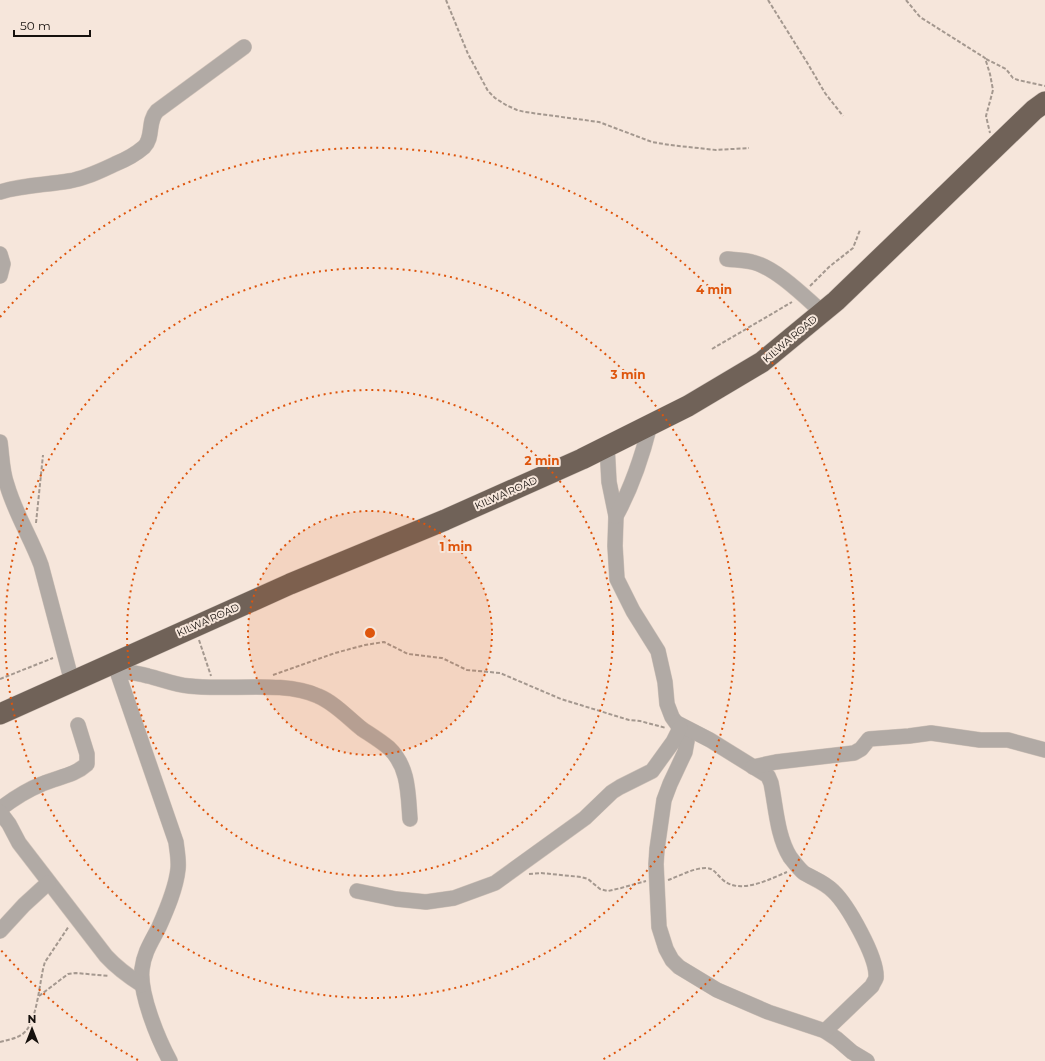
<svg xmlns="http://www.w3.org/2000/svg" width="1045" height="1061" viewBox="0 0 1045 1061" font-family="Montserrat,sans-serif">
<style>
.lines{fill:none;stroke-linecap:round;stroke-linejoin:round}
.minor-casing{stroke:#d2c4ba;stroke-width:16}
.highway-casing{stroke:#d2c4ba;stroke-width:22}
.path{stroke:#a4988f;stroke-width:2;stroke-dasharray:4 2;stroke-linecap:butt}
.minor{stroke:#b1aaa5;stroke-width:15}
.highway{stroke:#706258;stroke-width:21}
.ring{fill:none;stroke:#de550c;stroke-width:2;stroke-dasharray:2 4}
.labels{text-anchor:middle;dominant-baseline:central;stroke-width:4;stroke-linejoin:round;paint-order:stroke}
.street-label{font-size:10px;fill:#16110d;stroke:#f6e6db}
.centre{fill:#de550c;stroke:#f6e6db;stroke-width:2}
.ring-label{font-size:12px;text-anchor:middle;font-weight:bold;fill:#de550c;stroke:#f6e6db;stroke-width:4;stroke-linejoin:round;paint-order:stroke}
</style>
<rect width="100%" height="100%" fill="#f6e6db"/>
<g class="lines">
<g class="minor-casing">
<g id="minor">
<path d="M0,192C23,185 46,185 69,181C86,178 100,171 115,164C125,160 136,154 144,147C154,137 147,122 157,111L244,47"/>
<polyline points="0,254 3,264 0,276"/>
<path d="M727,259C735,260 744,260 752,262C775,267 804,296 822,312"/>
<path d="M0,442C2,456 2,472 7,485C15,513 31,538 41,565L72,682"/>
<polyline points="607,445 609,482 616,516 615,546 617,579 633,611 658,651 665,682 667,704 672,717 684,734 687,741 685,752 670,784 664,800 657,849 656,864 659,927 666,949 672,960 679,967 717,990 768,1012 825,1031 837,1039 852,1052 867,1061"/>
<path d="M616,516C632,487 642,457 650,425"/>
<path d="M112,664L117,671L176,842C177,851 179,860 178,869C176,888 167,909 159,927C152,941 144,952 142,969C139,993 158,1039 170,1061"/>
<path d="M117,671C128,672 138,673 148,676C161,679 175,685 189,686C228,691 283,680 318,696C335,703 348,718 362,729C371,735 381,741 389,748C409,767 408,794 410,819"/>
<path d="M677,723L710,740L768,776L771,783C776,807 777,836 790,857C794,862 799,869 804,873C814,879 824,882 833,891C847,904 878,958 876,978C875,981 873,983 872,986L825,1031"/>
<polyline points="753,767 776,762 854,753 861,749 869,739 909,736 931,733 980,740 1008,740 1045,750"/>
<path d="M0,809C13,799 27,790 42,784C58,777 74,776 87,764V754L78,725"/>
<path d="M0,812L9,824L19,843L106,956C117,968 128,976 142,985"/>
<polyline points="357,891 396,899 426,902 454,898 495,883 585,818 612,792 620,787 652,771 673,742 680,728"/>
<polyline points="0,931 24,905 48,883"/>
</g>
</g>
<g class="highway-casing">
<polyline id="highway" points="0,714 290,584 445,520 582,459 688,406 762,362 836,301 1034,110 1045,102"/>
</g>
<g class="path">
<polyline points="446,0 468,54 488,91 495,98 506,105 517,110 525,112 599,122 652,142 670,145 716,150 749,148"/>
<polyline points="768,0 808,64 825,93 843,116"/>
<polyline points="906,0 920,17 985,58 990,74 993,90 986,116 990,133"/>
<polyline points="986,59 1006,69 1013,78 1018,80 1045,86"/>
<polyline points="810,286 829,267 853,248 860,230"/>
<polyline points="712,349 792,302"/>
<polyline points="36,523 43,455"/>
<polyline points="199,640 211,676"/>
<polyline points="273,675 335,653 365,645 384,642 408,654 442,658 467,670 500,673 561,699 616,716 629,720 640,721 666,728"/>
<polyline points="0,679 53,658"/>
<polyline points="529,874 541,873 581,877 588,879 600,889 608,891 621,888 646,881"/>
<path d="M668,880C680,876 693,868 706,868C714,868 717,875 723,880C740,895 770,879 787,872"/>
<polyline points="39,996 68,974 76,973 109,976"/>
<path d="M0,1042C7,1040 15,1039 21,1035C38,1026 39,979 45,962L69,926"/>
</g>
<use href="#minor" class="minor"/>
<use href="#highway" class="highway"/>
</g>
<circle cx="370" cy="633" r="122" fill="#de550c" fill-opacity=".12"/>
<g class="ring">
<circle cx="370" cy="633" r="122"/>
<circle cx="370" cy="633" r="243"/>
<circle cx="370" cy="633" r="365"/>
<path d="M138 1060A486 486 0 0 1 0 949M0 317A486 486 0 1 1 602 1060"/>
</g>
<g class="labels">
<g class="street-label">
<text transform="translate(790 339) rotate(-40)">KILWA ROAD</text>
<text transform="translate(506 493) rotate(-24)">KILWA ROAD</text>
<text transform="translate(208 620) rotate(-24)">KILWA ROAD</text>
</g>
</g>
<circle cx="370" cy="633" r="6" class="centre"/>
<g class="ring-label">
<text x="714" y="294">4 min</text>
<text x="628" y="379">3 min</text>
<text x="542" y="465">2 min</text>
<text x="456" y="551">1 min</text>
</g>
<g transform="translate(32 1029)" stroke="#f6e6db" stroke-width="3" paint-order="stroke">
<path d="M0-3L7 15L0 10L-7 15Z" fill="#16110d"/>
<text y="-6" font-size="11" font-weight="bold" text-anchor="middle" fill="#16110d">N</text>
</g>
<path d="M14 30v6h76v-6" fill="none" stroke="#16110d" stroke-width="2"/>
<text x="20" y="30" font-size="12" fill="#16110d" stroke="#f6e6db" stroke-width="3" paint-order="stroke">50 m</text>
</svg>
